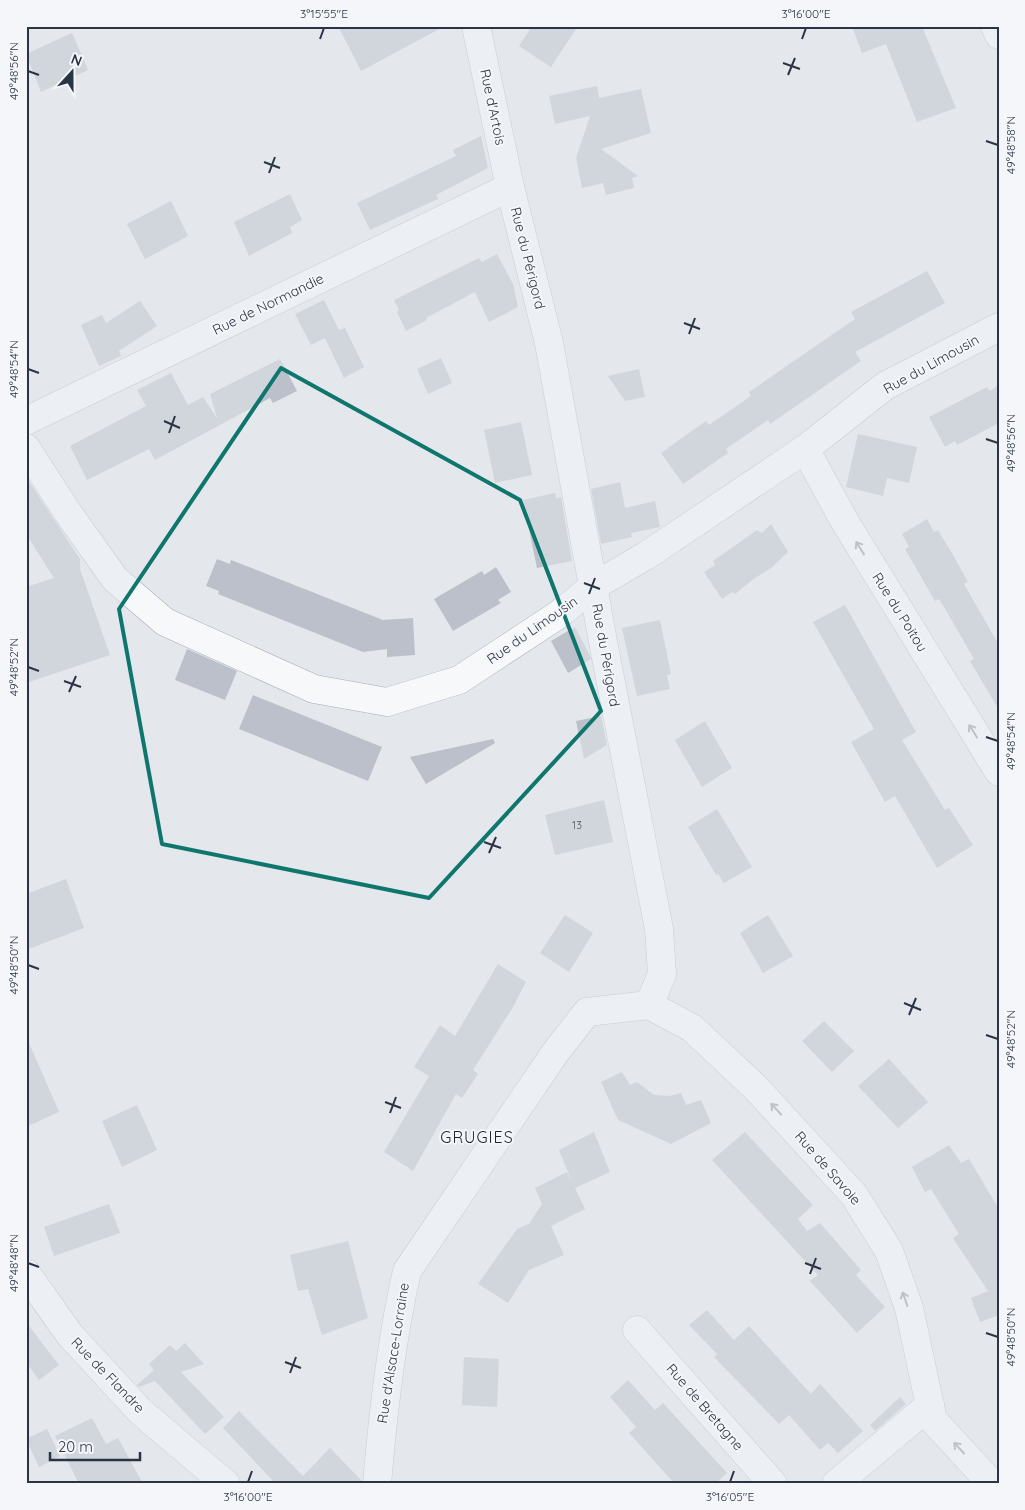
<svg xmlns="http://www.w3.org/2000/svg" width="1025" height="1510" viewBox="0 0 1025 1510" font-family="Quicksand,sans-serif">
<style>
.building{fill:#bbc0ca}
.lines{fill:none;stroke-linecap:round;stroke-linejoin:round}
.minor-casing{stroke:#a9aeb7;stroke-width:29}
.minor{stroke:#f7f8fa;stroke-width:28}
.oneway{stroke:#9196a0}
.marked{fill:none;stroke:#0f766e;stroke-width:4;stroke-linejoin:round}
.ticks{fill:none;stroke:#2b3445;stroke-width:2}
.labels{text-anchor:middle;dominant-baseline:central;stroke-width:4;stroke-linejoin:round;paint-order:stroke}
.number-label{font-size:11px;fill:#4f5766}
.street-label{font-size:14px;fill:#2b3445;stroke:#f4f6f9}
.quarter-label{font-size:16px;letter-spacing:1px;fill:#1d2536;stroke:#f4f6f9}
.neatline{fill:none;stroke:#2b3445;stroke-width:2}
.ticks-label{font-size:12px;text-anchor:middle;fill:#2b3445}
</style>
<rect width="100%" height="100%" fill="#e4e7ec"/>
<g class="building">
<polygon points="338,26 445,26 361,71"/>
<polygon points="532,26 578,26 551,67 519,46"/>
<polygon points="852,26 926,26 926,28 923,29 956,108 917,122 886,44 862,53"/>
<polygon points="72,33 88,70 41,92 26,54"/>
<polygon points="597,86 599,98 641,89 651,133 601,149 638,176 632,178 634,188 606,195 603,183 582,188 576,158 590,116 555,124 549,96"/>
<polygon points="481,136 488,168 436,195 438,199 370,230 357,203 456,156 453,150"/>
<polygon points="290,194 302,220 290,227 292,233 249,256 234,222"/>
<polygon points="171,201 188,236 145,259 127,224"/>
<polygon points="497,254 513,284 518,307 489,322 475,292 426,318 427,320 406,331 397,312 399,310 394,300 479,258 482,262"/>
<polygon points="927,271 945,303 855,352 861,361 770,424 768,420 726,449 728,453 683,484 661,453 706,421 709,425 751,396 749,392 855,319 851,312"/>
<polygon points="324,300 339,330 345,328 364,367 344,378 325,338 311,345 295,314"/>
<polygon points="140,301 157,326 119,351 121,356 99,366 81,325 102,315 106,323"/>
<polygon points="441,358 452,383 428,394 417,369"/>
<polygon points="280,359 297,391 273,403 270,398 155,460 149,449 87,480 70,446 146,406 137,390 171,373 188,405 203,397 217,418 210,394"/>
<polygon points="639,369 645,397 625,401 608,376"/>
<polygon points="999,385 999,423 957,445 955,441 945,447 929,417 987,387 990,391"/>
<polygon points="521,422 532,475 495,483 484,430"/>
<polygon points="858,434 917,447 909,483 887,478 883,496 846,487"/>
<polygon points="26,477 80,559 80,569 110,655 26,683 26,587 54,578 26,534"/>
<polygon points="620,482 625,508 655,501 660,527 631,533 632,537 601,544 591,489"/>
<polygon points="555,493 556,498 561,497 572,561 537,568 523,500"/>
<polygon points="927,519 934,532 938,530 953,555 968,582 964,584 999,645 999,710 970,661 974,659 947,612 939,599 935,601 905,549 909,547 902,534"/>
<polygon points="771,524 788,552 771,568 755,578 735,594 732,592 722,599 704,572 715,565 713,561 757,530 762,533"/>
<polygon points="217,559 230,564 231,560 383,620 413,618 415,655 387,657 387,649 363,652 218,594 219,591 206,586"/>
<polygon points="496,567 511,592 498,600 501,603 453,631 434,599 482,571 484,575"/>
<polygon points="845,605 916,732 902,740 945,810 949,808 973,845 937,868 895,796 885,802 851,742 874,729 813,622"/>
<polygon points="660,620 671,674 667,675 670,689 637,696 622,628"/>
<polygon points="575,627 589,654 591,659 568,673 551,641"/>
<polygon points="187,649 237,671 225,700 175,680"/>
<polygon points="253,695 382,747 368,781 239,729"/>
<polygon points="601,716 607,745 584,759 576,721"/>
<polygon points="705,721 732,768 702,787 675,740"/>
<polygon points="493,739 495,743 426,784 410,757"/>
<polygon points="604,800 613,842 555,855 545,815"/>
<polygon points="717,809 752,867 724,883 718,874 716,875 688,827"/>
<polygon points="66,879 84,928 26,950 26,894"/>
<polygon points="565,915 593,933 569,972 540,953"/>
<polygon points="768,915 793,956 763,973 740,933"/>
<polygon points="498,964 526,982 513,1007 473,1070 478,1074 462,1098 456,1094 413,1171 384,1152 429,1076 414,1067 440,1025 455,1036"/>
<polygon points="824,1021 854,1051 832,1072 802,1041"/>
<polygon points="26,1036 59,1112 26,1127"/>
<polygon points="889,1059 928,1102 898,1128 858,1086"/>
<polygon points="622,1072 630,1085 637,1082 654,1095 670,1096 681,1093 686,1105 701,1100 711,1123 671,1144 618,1120 601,1082"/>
<polygon points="137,1105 157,1150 122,1167 102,1121"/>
<polygon points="594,1132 610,1172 575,1188 585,1209 551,1226 564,1255 529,1270 508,1303 478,1284 517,1229 529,1224 542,1204 535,1188 567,1172 572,1182 559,1150"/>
<polygon points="745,1132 813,1205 798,1219 807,1231 820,1223 861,1270 856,1275 885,1307 857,1333 810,1281 818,1275 712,1160"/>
<polygon points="949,1145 961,1163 969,1159 999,1209 999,1315 980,1322 971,1298 988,1291 953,1238 959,1234 944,1210 931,1189 925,1192 912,1167"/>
<polygon points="109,1204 120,1233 54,1256 44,1227"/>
<polygon points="348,1241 368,1318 322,1335 308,1289 298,1291 290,1255"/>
<polygon points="707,1310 734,1340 749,1326 811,1394 820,1384 863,1431 838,1453 828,1443 820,1450 789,1415 779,1424 714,1357 717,1354 689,1325"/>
<polygon points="26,1322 59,1365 39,1380 26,1362"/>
<polygon points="185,1343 204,1364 181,1372 224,1417 205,1434 155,1381 139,1387 137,1385 154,1370 149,1364 170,1345 176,1351"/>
<polygon points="464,1357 499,1359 497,1407 462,1405"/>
<polygon points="628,1380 655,1410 663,1403 727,1473 715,1484 675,1484 629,1433 636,1427 610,1397"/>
<polygon points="900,1397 906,1404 875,1431 870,1425"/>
<polygon points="239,1411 303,1476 330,1448 362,1481 362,1484 276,1484 223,1428"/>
<polygon points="92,1418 106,1444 118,1438 143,1484 79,1484 55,1436"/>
<polygon points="47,1429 60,1456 39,1467 26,1439"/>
</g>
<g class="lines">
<g class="minor-casing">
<g id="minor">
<polyline points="476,26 510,187 549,343 604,647 659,929 662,974 649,1005"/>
<polyline points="995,26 999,35"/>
<polyline points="26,421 510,187"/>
<polyline points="26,448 68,513 115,579 165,622 314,689 387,702 459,680 558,615 594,586 647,555 805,449 885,386 999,327"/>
<polyline points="805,449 845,522 999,772"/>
<polyline points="649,1005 692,1028 756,1088 854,1195 889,1251 909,1308 933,1420 992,1484"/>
<polyline points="26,1273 70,1335 141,1412 226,1484"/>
<polyline points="637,1330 773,1484"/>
<path d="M377,1484C383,1412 391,1341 407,1271L555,1053L587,1012L649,1005"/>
<polyline points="836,1484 930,1405"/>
</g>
</g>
<use href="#minor" class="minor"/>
</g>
<defs><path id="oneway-shaft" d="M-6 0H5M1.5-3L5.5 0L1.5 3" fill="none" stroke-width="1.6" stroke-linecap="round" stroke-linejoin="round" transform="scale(1.25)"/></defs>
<g class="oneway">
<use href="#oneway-shaft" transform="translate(860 548) rotate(-122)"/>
<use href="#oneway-shaft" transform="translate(973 731) rotate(-122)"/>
<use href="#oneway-shaft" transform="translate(776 1109) rotate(-133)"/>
<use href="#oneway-shaft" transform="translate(905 1299) rotate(-109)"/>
<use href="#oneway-shaft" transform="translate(959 1448) rotate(-133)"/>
</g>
<path d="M0 0H1025V1510H0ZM281,368L520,500L601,711L429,898L162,844L119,609Z" fill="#e4e7ec" fill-opacity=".55" fill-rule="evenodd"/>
<path class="marked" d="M281,368L520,500L601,711L429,898L162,844L119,609Z"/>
<path class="ticks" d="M320,39L324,28M802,39L806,28M783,63L800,69M28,71L39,75M788,75L795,58M986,141L998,145M264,162L280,168M269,173L275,157M684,323L700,329M689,334L695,318M28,369L39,373M164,421L180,428M169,433L175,416M986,439L998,443M584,583L600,589M589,594L595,578M28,667L39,671M64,681L81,687M69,692L76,676M986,737L998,741M484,842L501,848M489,853L496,837M28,965L39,969M904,1003L921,1010M909,1015L916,998M986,1035L998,1039M385,1102L401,1108M390,1113L396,1097M28,1263L39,1267M805,1263L821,1269M810,1274L816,1258M986,1333L998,1337M285,1362L301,1368M290,1373L296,1357M248,1482L252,1471M730,1482L734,1471"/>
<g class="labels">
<g class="number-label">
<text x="577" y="825">13</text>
</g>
<g class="street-label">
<text transform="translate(493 107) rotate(78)">Rue d'Artois</text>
<text transform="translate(528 258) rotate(76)">Rue du Périgord</text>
<text transform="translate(268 304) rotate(-26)">Rue de Normandie</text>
<text transform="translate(931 364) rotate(-29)">Rue du Limousin</text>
<text transform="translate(900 612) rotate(58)">Rue du Poitou</text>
<text transform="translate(532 630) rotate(-35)">Rue du Limousin</text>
<text transform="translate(606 655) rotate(80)">Rue du Périgord</text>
<text transform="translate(828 1168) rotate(49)">Rue de Savoie</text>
<text transform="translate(393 1353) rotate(-81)">Rue d'Alsace-Lorraine</text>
<text transform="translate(108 1375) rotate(46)">Rue de Flandre</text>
<text transform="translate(705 1407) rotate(49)">Rue de Bretagne</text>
</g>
<g class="quarter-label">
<text x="477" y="1137">GRUGIES</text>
</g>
</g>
<rect width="1025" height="1510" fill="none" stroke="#f4f6f9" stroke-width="55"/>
<g transform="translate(72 72) rotate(21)" stroke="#f4f6f9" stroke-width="4" paint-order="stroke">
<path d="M0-4L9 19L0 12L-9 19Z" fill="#2b3445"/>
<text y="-8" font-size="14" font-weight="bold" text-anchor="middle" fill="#2b3445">N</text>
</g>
<path d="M50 1452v8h90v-8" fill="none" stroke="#2b3445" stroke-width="2.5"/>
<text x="58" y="1452" font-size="15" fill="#2b3445" stroke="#f4f6f9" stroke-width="4" paint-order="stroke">20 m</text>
<rect x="28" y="28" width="970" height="1454" class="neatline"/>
<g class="ticks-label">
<text x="324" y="18">3°15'55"E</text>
<text x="806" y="18">3°16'00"E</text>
<text transform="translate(14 71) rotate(-90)" y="4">49°48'56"N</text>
<text transform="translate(1011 145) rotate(-90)" y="4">49°48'58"N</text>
<text transform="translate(14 369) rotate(-90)" y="4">49°48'54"N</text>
<text transform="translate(1011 443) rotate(-90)" y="4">49°48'56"N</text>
<text transform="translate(14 667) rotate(-90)" y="4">49°48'52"N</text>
<text transform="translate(1011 741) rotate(-90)" y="4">49°48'54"N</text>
<text transform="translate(14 965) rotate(-90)" y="4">49°48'50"N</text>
<text transform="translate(1011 1039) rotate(-90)" y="4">49°48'52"N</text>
<text transform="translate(14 1263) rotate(-90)" y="4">49°48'48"N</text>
<text transform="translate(1011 1337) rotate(-90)" y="4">49°48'50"N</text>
<text x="248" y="1501">3°16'00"E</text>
<text x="730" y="1501">3°16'05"E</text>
</g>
</svg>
